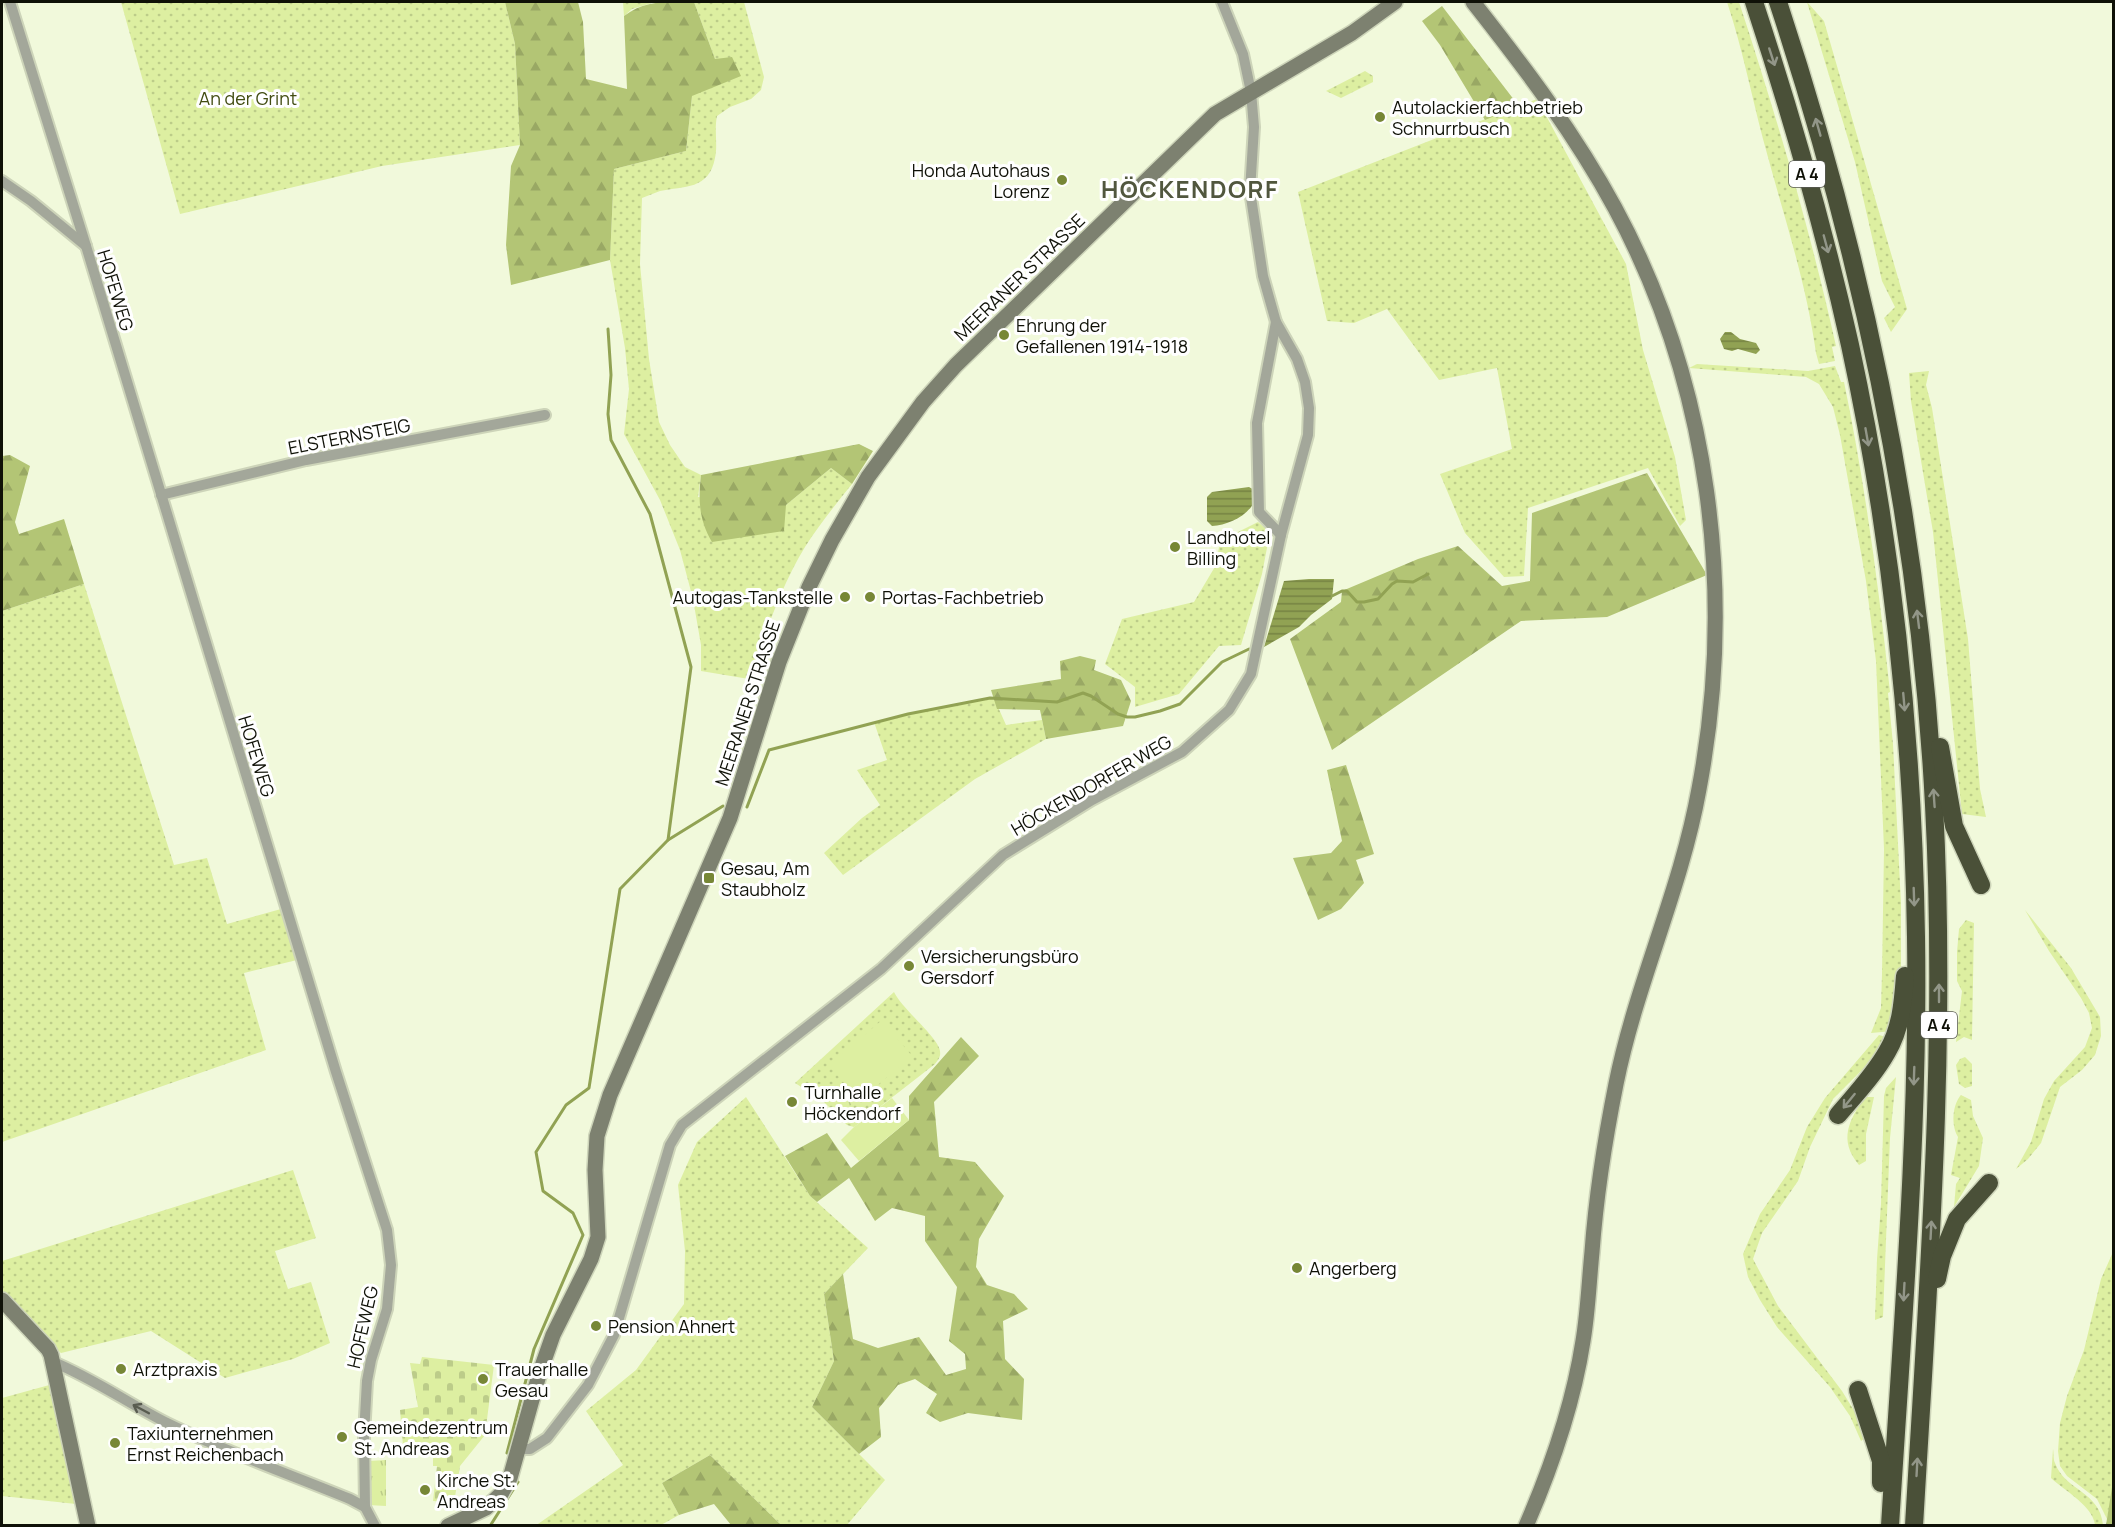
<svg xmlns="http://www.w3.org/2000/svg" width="2115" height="1527" viewBox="0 0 2115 1527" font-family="Manrope,sans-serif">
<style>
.grass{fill:url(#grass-dots)}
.forest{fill:url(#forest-firs)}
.cemetery{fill:url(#cemetery-stones)}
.park{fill:url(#park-tufts)}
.pitch{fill:#ddefa1}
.water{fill:url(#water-rules)}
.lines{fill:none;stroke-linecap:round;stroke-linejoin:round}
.stream{stroke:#91a253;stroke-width:3}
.street-casing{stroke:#cdd4b9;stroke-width:14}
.secondary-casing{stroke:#cdd4b9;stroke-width:18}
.highway-casing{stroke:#cdd4b9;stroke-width:21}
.street{stroke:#a3a79a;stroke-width:10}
.secondary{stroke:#7d8170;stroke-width:15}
.highway{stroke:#4a5038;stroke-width:18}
.oneway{stroke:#929688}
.oneway2{stroke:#595c50}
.poi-dot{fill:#778736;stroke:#fff;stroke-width:2}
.labels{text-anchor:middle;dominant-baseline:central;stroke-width:6;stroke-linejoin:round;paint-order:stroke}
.shield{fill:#fff;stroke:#575851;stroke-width:1.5}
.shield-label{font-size:16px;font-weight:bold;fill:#0f1107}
.park-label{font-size:18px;fill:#424d12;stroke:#fff}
.poi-label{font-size:18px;fill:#0f1107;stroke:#fff;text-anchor:start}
.street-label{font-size:18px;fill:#0f1107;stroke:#fff}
.district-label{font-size:24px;font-weight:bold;letter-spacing:1.5px;fill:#51573e;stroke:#fff}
</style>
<defs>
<pattern id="grass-dots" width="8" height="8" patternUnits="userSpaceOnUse" patternTransform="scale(1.5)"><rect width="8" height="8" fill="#ddefa1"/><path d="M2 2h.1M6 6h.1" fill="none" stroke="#bccc89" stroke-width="1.8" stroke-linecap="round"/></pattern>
<pattern id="forest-firs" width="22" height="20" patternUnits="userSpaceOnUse" patternTransform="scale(1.5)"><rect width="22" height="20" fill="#b3c575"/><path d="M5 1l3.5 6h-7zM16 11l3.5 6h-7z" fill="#99a864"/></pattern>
<pattern id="cemetery-stones" width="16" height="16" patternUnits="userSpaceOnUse" patternTransform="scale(1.5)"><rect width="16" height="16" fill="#ddefa1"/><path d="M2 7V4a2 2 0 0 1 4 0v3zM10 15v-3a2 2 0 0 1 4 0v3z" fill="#bccc89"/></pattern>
<pattern id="park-tufts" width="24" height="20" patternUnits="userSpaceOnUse" patternTransform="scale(1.5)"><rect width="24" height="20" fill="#ddefa1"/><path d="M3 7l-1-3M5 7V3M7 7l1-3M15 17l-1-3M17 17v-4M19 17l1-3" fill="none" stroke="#bccc89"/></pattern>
<pattern id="water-rules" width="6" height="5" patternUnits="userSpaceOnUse" patternTransform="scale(1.5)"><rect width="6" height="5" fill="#91a253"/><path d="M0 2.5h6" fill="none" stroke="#758343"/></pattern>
</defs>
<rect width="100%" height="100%" fill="#f1f9db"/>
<g class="grass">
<polygon points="121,2 505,2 515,44 520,145 382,166 180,214"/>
<polygon points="623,2 655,2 632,9 624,16"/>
<path d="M694,2H744L764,77L761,90L751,99L730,107L717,116C714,130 718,146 715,158C709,190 684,186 660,191C654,193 648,196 642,198L640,264L649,359L659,422L670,445L685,467L701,475L698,497L786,505L831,468L852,484C836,504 819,525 805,547C780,588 765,635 749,679L701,671V645L693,599L680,550L660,500L624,434L629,389L625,348L610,260L614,169L686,151L692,96L715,59Z"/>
<path d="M1727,2H1739C1776,115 1810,229 1836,346L1832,347L1835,361L1819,364L1816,353C1806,280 1782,211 1763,139C1751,93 1742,47 1727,2Z"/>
<polygon points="1807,2 1824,21 1907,309 1891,332 1884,318 1895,307 1882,281 1855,162"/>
<polygon points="1365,71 1373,76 1373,82 1341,98 1326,91"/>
<polygon points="1537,99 1626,264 1643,350 1675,457 1686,520 1680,526 1648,468 1528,508 1524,576 1504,577 1465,533 1440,474 1512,449 1497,368 1439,380 1387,309 1354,323 1327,321 1298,192"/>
<path d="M1697,364L1808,371L1835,366L1841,382H1844C1865,484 1879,588 1890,692L1888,693L1893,744L1901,904V986L1893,1031L1871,1033L1881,1008L1882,974L1884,849L1876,661L1866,581L1840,435L1833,407L1819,384L1806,377L1689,368Z"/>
<polygon points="1929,371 1926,385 1932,408 1968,639 1980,789 1986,817 1962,814 1933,532 1911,401 1909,373"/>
<polygon points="1258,522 1270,532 1262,574 1241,645 1219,646 1179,694 1135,707 1135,687 1105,664 1122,619 1194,602 1216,565 1220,541"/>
<polygon points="84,584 174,865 207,858 227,924 281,909 297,960 244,973 266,1050 2,1142 2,611"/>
<polygon points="990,698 994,698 1006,725 1042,720 1046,739 975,779 843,875 824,853 862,818 880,805 857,770 887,760 874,722"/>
<polygon points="2025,910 2071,968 2100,1017 2101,1036 2095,1055 2082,1070 2060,1087 2041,1143 2028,1159 2016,1169 2031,1142 2044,1099 2054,1081 2085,1047 2092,1028 2089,1013 2081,998 2049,951"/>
<polygon points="1966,920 1974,923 1972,1040 1964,1037 1956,1042 1962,991 1957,981 1957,952 1959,929"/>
<path d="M894,992C902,1009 938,1037 940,1051C941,1057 938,1060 935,1064L854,1127L847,1125L822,1100L795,1083Z"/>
<polygon points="1879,1035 1886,1037 1863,1069 1833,1099 1810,1147 1798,1181 1762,1233 1753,1259 1778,1306 1842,1391 1869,1435 1861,1441 1850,1416 1830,1387 1777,1327 1760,1300 1748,1277 1743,1254 1760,1214 1790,1170 1807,1127 1825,1098"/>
<polygon points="1965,1057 1972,1064 1972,1086 1965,1088 1959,1084 1956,1065 1960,1059"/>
<polygon points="1896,1077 1890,1138 1883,1317 1875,1320 1877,1259 1881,1204 1884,1096 1886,1088"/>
<path d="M1961,1095L1971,1100L1973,1116L1983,1138L1979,1166L1954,1207L1956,1184L1960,1178L1951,1175L1958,1137C1951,1126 1952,1105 1961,1095Z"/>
<polygon points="746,1097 810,1196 868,1248 824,1294 834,1361 812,1407 885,1480 847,1525 781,1525 710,1455 662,1483 679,1515 661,1525 535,1526 623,1465 586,1411 636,1370 684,1304 685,1251 678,1185 697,1142"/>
<path d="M1865,1097H1874L1866,1134V1161L1859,1165C1838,1140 1849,1120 1865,1097Z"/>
<polygon points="293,1170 316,1238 275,1251 288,1289 311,1282 330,1343 293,1359 225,1378 151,1331 61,1353 22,1318 2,1294 2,1261"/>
<polygon points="2113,1252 2114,1481 2107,1519 2097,1499 2067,1476 2060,1466 2058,1451 2060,1423 2067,1396 2084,1350 2101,1279"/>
<polygon points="53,1384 76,1504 2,1496 2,1398"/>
<path d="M2053,1449C2054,1453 2053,1459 2055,1463C2065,1491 2100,1491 2103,1525H2095C2093,1506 2065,1491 2051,1478Z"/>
</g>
<g class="forest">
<path d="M505,2H578L583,22L586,79L627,89L624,16C645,0 669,1 694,2L715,59L732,57L741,76L692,96L686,151L614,169L610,260L511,285L506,245L511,166L520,145L515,44Z"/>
<polygon points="1442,6 1518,105 1519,106 1485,120 1440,45 1422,21"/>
<path d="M859,444L873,451L852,484L831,468L786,505L784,531L712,542C699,520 698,500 701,475Z"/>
<polygon points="10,455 30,466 15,522 19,534 64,519 84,584 2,611 2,456"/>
<polygon points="1647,473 1707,575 1607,617 1521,621 1332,750 1290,639 1341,602 1342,591 1418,559 1458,546 1502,586 1530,581 1532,513"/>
<polygon points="1080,656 1096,660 1094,670 1121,680 1131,701 1123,726 1046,739 1040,710 997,709 991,690 1061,679 1060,661"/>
<polygon points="1346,765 1374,854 1356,860 1364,883 1341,909 1318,920 1293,858 1331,853 1342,841 1327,770"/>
<polygon points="961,1037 979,1056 934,1102 939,1157 975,1162 1004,1196 979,1239 976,1267 987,1285 1014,1294 1028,1309 1003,1321 1005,1359 1024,1379 1022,1420 968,1413 940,1422 926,1413 937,1394 915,1379 898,1385 879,1408 881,1437 859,1454 812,1407 834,1361 824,1294 843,1274 853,1339 878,1348 919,1337 946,1375 966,1369 965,1354 949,1341 957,1287 925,1241 925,1216 892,1208 875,1221 849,1178 817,1202 810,1196 785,1156 827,1133 851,1168 909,1120 909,1096"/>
<polygon points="710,1455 781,1525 731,1525 714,1504 679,1515 662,1483"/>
<polygon points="2113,1481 2113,1525 2106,1525"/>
</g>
<polygon class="cemetery" points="422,1357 494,1365 485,1435 460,1466 454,1503 433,1501 437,1466 433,1466 433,1457 401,1454 403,1446 400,1410 418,1407 410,1363 420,1364"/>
<g class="park">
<polygon points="835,1088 852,1104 843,1113 826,1097"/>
<polygon points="386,1460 386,1506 368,1505 368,1461"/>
</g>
<g class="pitch">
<polygon points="882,1020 912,1056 859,1101 829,1065"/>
<polygon points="892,1098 909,1120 859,1161 841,1140 854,1127"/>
</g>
<g class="water">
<polygon points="1725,332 1731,332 1740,339 1756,343 1760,350 1756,354 1738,349 1732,351 1724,349 1720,339"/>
<path d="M1249,487L1256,491C1257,512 1231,525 1212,526L1207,521V497L1212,492Z"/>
<polygon points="1309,579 1334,579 1332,599 1311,615 1299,627 1264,647 1284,581"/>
</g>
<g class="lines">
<g class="stream">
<polyline points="1332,596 1342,591 1347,591 1357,602 1364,602 1378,599 1392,584 1397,581 1413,582 1428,574"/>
<polyline points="747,807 769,750 908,714 990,698 1057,702 1083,693 1091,696 1118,714 1127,717 1135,717 1160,711 1180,704 1222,662 1249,649"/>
<polyline points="668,840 723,806"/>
<polyline points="507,1453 534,1349 583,1235 573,1213 543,1191 536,1152 566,1105 589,1088 620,889 668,840 691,667 650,514 611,440 608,414 611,375 608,329"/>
<polyline points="490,1526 518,1482"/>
</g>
<g class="street-casing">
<g id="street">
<polyline points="10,2 86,246 336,1072 387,1230 391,1265 387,1309 371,1360 367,1381 364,1435 365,1507 375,1526"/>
<polyline points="2,181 31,201 86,246"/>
<polyline points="1276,322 1257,423 1259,512 1281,535"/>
<polyline points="161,495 306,460 545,415"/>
<path d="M53,1362C93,1378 129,1404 167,1423C226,1452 289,1474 350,1499L365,1507"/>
<polyline points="519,1449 530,1449 547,1438 588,1385 614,1335 670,1145 682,1125 881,969 1003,855 1092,800 1182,752 1229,710 1251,674 1281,535 1308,435 1309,408 1305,382 1297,359 1276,322 1263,276 1250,191 1254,127 1251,92 1243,54 1222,2"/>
</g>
</g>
<g class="secondary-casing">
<g id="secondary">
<path d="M1473,2C1525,68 1575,134 1615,208C1710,384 1736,593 1699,789C1681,890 1636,984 1616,1084C1605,1139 1596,1197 1592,1252C1589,1282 1588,1311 1583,1341C1573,1406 1552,1466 1526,1526"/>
<polyline points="2,1300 48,1349 51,1355 88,1526"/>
<polyline points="448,1526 486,1508 501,1494 510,1478 539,1375 553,1335 591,1259 598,1237 595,1170 597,1136 610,1095 730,818 779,662 809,587 832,540 868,477 923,402 956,365 1215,114 1352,33 1395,2"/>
</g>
</g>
<g class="highway-casing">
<g id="highway">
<path d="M1754,2C1791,114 1824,228 1850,345C1892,539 1913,738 1916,937C1919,1133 1902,1330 1890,1526"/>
<path d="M1778,2C1864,262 1920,532 1934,805C1947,1046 1928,1286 1914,1526"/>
<polyline points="1940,747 1954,826 1981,885"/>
<path d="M1838,1115C1855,1095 1874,1075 1887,1052C1901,1029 1903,1002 1905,976"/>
<polyline points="1937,1279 1942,1256 1957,1219 1989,1183"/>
<polyline points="1858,1390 1881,1461 1881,1483"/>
</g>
</g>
<use href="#street" class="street"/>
<use href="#secondary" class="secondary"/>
<use href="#highway" class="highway"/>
</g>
<defs><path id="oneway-shaft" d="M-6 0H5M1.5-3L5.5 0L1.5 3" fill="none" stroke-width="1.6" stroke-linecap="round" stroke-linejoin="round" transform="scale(1.5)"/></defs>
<g class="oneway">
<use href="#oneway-shaft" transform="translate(1772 57) rotate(72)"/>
<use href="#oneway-shaft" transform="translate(1818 127) rotate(-106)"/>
<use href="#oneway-shaft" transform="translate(1826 244) rotate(75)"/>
<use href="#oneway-shaft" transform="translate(1867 437) rotate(80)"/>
<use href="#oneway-shaft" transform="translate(1918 619) rotate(-97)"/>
<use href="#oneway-shaft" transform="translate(1904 702) rotate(85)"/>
<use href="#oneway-shaft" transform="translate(1934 798) rotate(-94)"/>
<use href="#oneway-shaft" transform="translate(1914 897) rotate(88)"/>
<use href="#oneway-shaft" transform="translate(1939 993) rotate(-90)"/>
<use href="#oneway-shaft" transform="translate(1914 1076) rotate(92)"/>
<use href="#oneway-shaft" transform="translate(1849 1101) rotate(129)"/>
<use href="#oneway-shaft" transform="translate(1931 1230) rotate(-87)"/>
<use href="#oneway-shaft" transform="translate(1904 1292) rotate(93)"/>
<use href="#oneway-shaft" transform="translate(1917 1467) rotate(-87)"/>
</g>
<use class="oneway2" href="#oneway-shaft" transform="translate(141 1409) rotate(-152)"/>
<g class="poi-dot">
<circle cx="1380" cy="117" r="6"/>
<circle cx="1062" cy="180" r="6"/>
<circle cx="1004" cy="335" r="6"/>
<circle cx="1175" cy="547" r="6"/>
<circle cx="845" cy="597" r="6"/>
<circle cx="870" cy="597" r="6"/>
<rect x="703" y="872" width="12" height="12" rx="3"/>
<circle cx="909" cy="966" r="6"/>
<circle cx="792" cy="1102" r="6"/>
<circle cx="1297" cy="1268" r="6"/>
<circle cx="596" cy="1326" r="6"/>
<circle cx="121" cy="1369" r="6"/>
<circle cx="483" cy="1379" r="6"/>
<circle cx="342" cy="1437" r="6"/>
<circle cx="115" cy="1443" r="6"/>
<circle cx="425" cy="1490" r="6"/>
</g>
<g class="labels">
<g class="shield">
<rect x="1789" y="161" width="36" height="26" rx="4.5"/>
<rect x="1921" y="1012" width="36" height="26" rx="4.5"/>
</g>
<g class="shield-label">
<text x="1807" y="174">A 4</text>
<text x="1939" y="1025">A 4</text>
</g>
<g class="park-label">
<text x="248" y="98">An der Grint</text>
</g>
<g class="poi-label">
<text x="1392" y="107">Autolackierfachbetrieb<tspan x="1392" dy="21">Schnurrbusch</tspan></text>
<text x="1050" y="170" text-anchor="end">Honda Autohaus<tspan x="1050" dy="21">Lorenz</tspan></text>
<text x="1016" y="325">Ehrung der<tspan x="1016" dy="21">Gefallenen 1914-1918</tspan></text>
<text x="1187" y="537">Landhotel<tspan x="1187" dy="21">Billing</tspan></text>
<text x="833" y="597" text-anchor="end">Autogas-Tankstelle</text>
<text x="882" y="597">Portas-Fachbetrieb</text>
<text x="721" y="868">Gesau, Am<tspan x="721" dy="21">Staubholz</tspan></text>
<text x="921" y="956">Versicherungsbüro<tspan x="921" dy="21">Gersdorf</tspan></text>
<text x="804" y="1092">Turnhalle<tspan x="804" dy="21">Höckendorf</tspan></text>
<text x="1309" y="1268">Angerberg</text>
<text x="608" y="1326">Pension Ahnert</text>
<text x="133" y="1369">Arztpraxis</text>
<text x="495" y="1369">Trauerhalle<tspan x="495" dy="21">Gesau</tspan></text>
<text x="354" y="1427">Gemeindezentrum<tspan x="354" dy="21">St. Andreas</tspan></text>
<text x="127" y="1433">Taxiunternehmen<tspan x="127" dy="21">Ernst Reichenbach</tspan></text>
<text x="437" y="1480">Kirche St.<tspan x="437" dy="21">Andreas</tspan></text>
</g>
<g class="street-label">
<text transform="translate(1019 277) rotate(-44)">MEERANER STRASSE</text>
<text transform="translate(116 290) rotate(73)">HOFEWEG</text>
<text transform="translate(349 436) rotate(-11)">ELSTERNSTEIG</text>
<text transform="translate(747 703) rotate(-72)">MEERANER STRASSE</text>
<text transform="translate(257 756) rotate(73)">HOFEWEG</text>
<text transform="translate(1091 785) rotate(-30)">HÖCKENDORFER WEG</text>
<text transform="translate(362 1327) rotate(-77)">HOFEWEG</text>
</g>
<g class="district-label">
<text x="1190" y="188">HÖCKENDORF</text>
</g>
</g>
<rect width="2115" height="1527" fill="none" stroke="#0f1107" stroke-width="6"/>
</svg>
